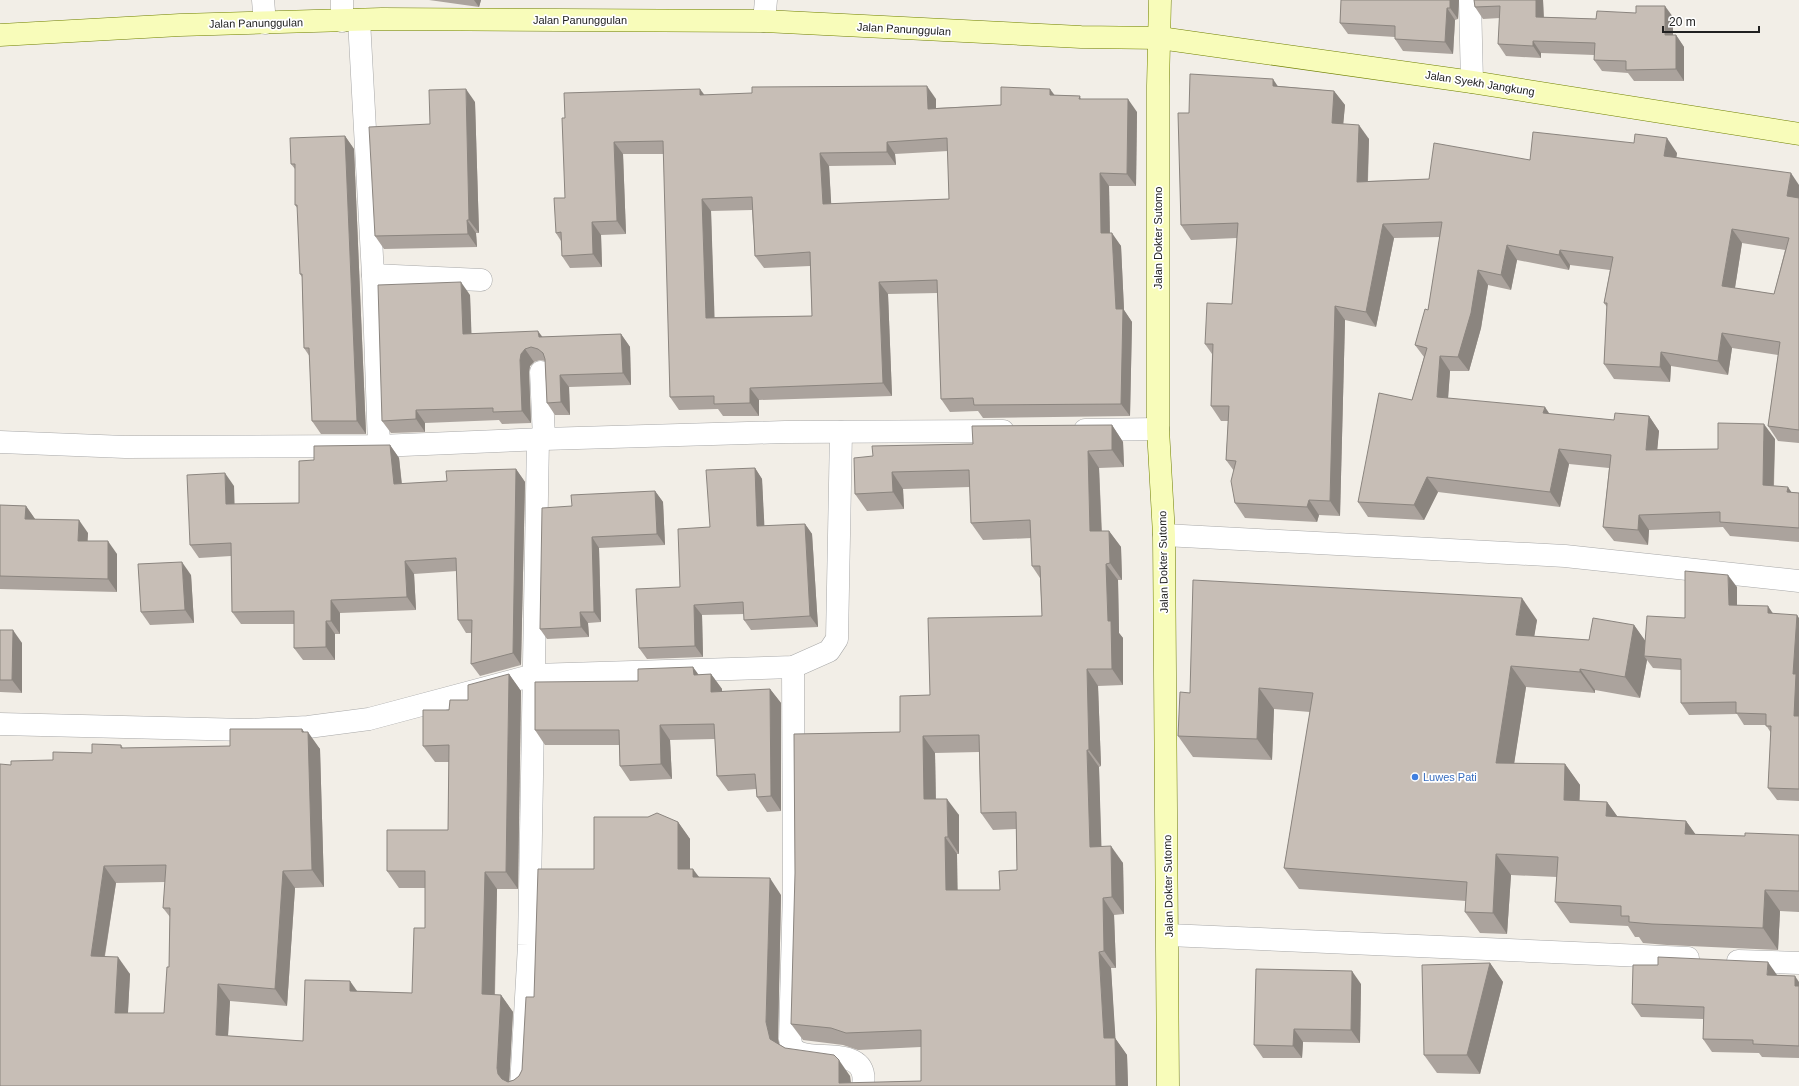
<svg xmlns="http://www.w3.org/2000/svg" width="1799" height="1086" viewBox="0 0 1799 1086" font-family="Arial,sans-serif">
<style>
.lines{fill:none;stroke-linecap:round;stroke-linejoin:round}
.minor-casing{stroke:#a8a8a8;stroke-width:23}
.secondary-casing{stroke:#708000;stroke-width:23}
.minor{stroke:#fff;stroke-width:22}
.secondary{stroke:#f8fcba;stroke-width:22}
.wall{fill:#aba39d;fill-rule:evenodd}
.shaded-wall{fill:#8b857f}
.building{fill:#c7beb6;stroke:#8b857f;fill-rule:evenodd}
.shop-dot{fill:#3f7fe0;stroke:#fff;stroke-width:1.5}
.labels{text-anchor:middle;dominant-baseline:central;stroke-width:3.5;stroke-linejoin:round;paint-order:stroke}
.street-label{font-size:11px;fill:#212121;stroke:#fff}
.shop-label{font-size:11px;fill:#366cbe;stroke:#fff;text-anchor:start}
</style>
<rect width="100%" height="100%" fill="#f2eee7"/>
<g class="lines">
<g class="minor-casing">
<g id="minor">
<polyline points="263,0 265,23"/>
<polyline points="342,0 342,21"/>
<polyline points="1470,0 1472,82"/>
<polyline points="359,20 373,275 379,446"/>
<polyline points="764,21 766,0"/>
<polyline points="373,275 481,280"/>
<polyline points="541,372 544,439"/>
<polyline points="1085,430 1158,429"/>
<polyline points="0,442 125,447 379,446 544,439 785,432 1003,431"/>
<polyline points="1164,535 1565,556 1799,581"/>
<path d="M793,667L794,890L790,1039L792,1048C794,1049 797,1052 800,1053C821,1061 869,1046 863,1086"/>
<polyline points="0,724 247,730 308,727 369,719 534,675 793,667 829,651 837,639 841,432"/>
<polyline points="1168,935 1688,958"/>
<polyline points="1738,961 1799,963"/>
<polyline points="521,1086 529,945 538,439"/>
</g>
</g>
<g class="secondary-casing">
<g id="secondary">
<polyline points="1160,0 1158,86 1158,429 1164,535 1168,1086"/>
<polyline points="0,35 180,25 382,19 764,21 1081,37 1160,38 1472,82 1799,134"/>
</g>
</g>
<use href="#minor" class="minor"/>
<use href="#secondary" class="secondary"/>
</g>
<g class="wall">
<polygon points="429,0 481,0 479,7"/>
<polygon points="1341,0 1459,0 1458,19 1455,20 1453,54 1403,51 1395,39 1395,37 1348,34 1340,23"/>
<polygon points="1474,0 1543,0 1544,17 1596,19 1673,17 1673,35 1676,35 1684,47 1684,81 1634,81 1628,73 1602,71 1594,60 1594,55 1541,53 1541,58 1506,56 1498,44 1500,18 1483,19 1475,7"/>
<path d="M1278,86L1334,91L1345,105L1343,124L1369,139L1368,181L1429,179L1530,160L1677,153L1676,157L1799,185V443L1778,441L1768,426L1778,355L1732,348L1728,375L1671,366L1670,382L1614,379L1604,364L1607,307L1604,303L1610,270L1570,265L1569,270L1517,260L1511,290L1488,285L1481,328L1469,371H1450L1448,398L1549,414L1614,420L1649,416L1659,431L1657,449H1718L1775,439L1774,486L1791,492L1799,493V542L1730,536L1723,527L1649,530L1648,545L1614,541L1603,527L1609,468L1569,464L1560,507L1438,492L1424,520L1368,517L1358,502L1412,400L1424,357L1415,345L1428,310L1440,237L1394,238L1376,327L1345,320L1340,516L1319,515L1317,522L1245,518L1235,503L1234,471L1226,460L1228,421H1221L1211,406L1212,354L1205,344L1232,304L1237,238L1191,240L1181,225L1189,113ZM1742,243L1785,250L1774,294L1735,288Z"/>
<path d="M704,95L936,99V108L1001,105L1055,95L1080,96L1081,99L1137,112L1136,186H1109L1110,233L1121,246L1124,310L1132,322L1130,416L983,418L978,411L950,412L941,399L938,293L888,294L892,396L759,400V416H723L718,409L679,410L670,397L664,154H623L626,234L601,235L602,267L570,268L562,256L561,241L556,233L565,198V118ZM948,151L949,199L831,204L829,166L896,165L895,154ZM752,210L755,256L764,268L810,266L812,316L714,317L711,211Z"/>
<polygon points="475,102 479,233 476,233 477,247 384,249 375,236 430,124"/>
<polygon points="345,136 354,149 366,434 321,434 312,421 310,357 304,348 302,277 300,274 298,209 295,205 295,169 291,164"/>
<polygon points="470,295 471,333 543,337 621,334 630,347 631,385 569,387 570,415 555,415 547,403 545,361 540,360 534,362 530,366 529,372 531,423 502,424 499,420 425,423 425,432 391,433 382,421"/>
<path d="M1112,425L1123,442L1124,467L1099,468L1102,531H1109L1121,547L1122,580H1118L1119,633L1123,638V685L1098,686L1101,766L1099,767L1101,847L1123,863L1124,914L1114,915L1116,968H1111L1115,1038L1127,1055L1128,1086H0L11,765L53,760L92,753L121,745L123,748L230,746L302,729L304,732L320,749L324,887L295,888L287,1006L230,1001L228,1036L303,1041L357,991L412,993L425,928V888H399L387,871L448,830L449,762H435L423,746L449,710L468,700L509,674L521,691L518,889H497L495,995H501L513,1012L509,1081L514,1080L519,1076L522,1070L534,997L594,869L678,822L690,839V869L699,877L781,895L778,1039L779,1044L785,1048L850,1076L851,1083L921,1081V1047L858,1050L843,1045L803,1040L791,1024L900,732L930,695L1042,616L1040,578L1032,566L1031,538L983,540L971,523L970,487L903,489L904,509L867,511L855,494L873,456L973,444ZM979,752L981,813L993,830L1016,829L1017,870L1000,890H957V854H959V815L936,799L935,753ZM165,882L163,908L170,917L169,967L164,1013H128L130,974L105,956L116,883Z"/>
<polygon points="390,445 399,458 402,484 447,481 516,469 525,482 521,665 480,676 471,664 471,633 466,633 458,620 457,571 414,574 416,610 340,613 340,634 335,634 335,660 303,660 294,648 294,624 241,624 232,612 231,556 199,558 190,545 234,486 234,504 299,503 314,460"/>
<polygon points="755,468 762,479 764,526 805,524 812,534 818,627 751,630 744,620 744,614 702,615 703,657 647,659 639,648 680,587 710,527"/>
<polygon points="655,491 663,502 665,545 599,548 601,622 588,623 589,637 547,639 540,629 572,506"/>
<polygon points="0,505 26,506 35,519 88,533 87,541 117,554 117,592 0,589"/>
<polygon points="191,575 194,623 150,625 141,612"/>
<polygon points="1737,587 1737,605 1773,614 1799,618 1799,801 1777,800 1768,788 1771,733 1766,725 1744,725 1737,714 1689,715 1681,703 1681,670 1653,668 1647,660 1640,698 1595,690 1595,693 1526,687 1514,763 1565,764 1580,785 1579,801 1607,802 1617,816 1686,821 1695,834 1745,836 1799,835 1799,912 1780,911 1778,950 1667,945 1643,943 1639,937 1635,937 1628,926 1570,923 1555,902 1557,877 1511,875 1507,934 1480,933 1465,912 1466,901 1299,889 1284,868 1310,712 1274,709 1272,760 1193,757 1178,736 1190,693 1537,620 1534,636 1589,640 1634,625 1645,641"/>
<polygon points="0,630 22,643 22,693 0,692"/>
<polygon points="693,667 698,675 711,674 722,689 722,692 770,689 781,703 781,811 767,812 757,797 756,789 728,791 717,776 715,739 670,740 672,779 630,781 620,766 619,745 545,745 535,730 638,681"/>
<polygon points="1490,963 1503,982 1480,1074 1437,1073 1424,1055"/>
<polygon points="1777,975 1799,982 1799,1058 1762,1057 1759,1053 1712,1052 1703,1039 1703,1019 1641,1017 1632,1004"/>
<polygon points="1361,984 1360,1043 1303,1042 1302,1058 1263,1058 1254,1045"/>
</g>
<g class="shaded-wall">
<polygon points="474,0 481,0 479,7"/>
<polygon points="1450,0 1459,0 1458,19 1450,8"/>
<polygon points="1536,0 1543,0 1544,28 1536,17"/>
<polygon points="1665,6 1673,17 1673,47 1665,35"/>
<polygon points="1447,8 1455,20 1453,54 1445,42"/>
<polygon points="1676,35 1684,47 1684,81 1676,69"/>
<polygon points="1533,41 1541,53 1541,58 1533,46"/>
<polygon points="1273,79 1283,94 1273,86"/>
<polygon points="927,86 936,99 936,122 928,109"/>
<polygon points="466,89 475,102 479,233 469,220"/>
<polygon points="700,89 709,101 700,95"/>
<polygon points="1050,89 1059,101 1050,95"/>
<polygon points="1334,91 1345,105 1342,138 1332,123"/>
<polygon points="1128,99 1137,112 1136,186 1127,174"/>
<polygon points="1359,125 1369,139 1367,196 1357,182"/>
<polygon points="345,136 354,149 366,434 357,421"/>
<polygon points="1667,138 1677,153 1675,170 1664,156"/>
<polygon points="614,142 623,154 626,234 617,221"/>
<polygon points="887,142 895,154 896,165 887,152"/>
<polygon points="820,153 829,166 832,217 823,204"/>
<polygon points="1100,173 1109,186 1110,246 1101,233"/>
<polygon points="1791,173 1799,185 1799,200 1787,196"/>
<polygon points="702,199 711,211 715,330 706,318"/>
<polygon points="467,220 476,233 477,247 468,234"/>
<polygon points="592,222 601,235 602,267 593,254"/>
<polygon points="1383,224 1394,238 1376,327 1366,312"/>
<polygon points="1732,229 1742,243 1733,300 1722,286"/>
<polygon points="1112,233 1121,246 1124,310 1132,322 1130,416 1121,404"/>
<polygon points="1507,245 1517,260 1511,290 1501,275"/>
<polygon points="1560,250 1570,265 1569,270 1559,255"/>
<polygon points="1478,270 1488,285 1481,328 1469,371 1458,357"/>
<polygon points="461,282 470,295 472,346 463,334"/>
<polygon points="879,282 888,294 892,396 883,383"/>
<polygon points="1335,306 1345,320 1340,516 1330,501"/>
<polygon points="538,331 547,343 539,337"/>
<polygon points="1722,333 1732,348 1728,375 1718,361"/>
<polygon points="621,334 630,347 631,385 623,373"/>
<polygon points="525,349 534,362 530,366 529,372 531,423 522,411 520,360 521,354"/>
<polygon points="1661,352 1671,366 1670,382 1660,367"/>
<polygon points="1440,356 1450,371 1447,412 1437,397"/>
<polygon points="560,375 569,387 570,415 561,402"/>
<polygon points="750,388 759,400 759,416 750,403"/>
<polygon points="1545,407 1555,422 1543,413"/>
<polygon points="416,410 425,423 425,432 416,419"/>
<polygon points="1649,416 1659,431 1656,464 1646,450"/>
<polygon points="1764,424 1775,439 1773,500 1763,485"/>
<polygon points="1112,425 1123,442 1124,467 1112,450"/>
<polygon points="390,445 399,458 403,497 394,484"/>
<polygon points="1559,449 1569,464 1560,507 1550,492"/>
<polygon points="1088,451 1099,468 1102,548 1090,531"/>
<polygon points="755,468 762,479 765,537 757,526"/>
<polygon points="516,469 525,482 521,665 513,653"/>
<polygon points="892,472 903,489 904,509 893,492"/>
<polygon points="225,473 234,486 235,517 226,504"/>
<polygon points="1427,477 1438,492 1424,520 1414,505"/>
<polygon points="1788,487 1798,502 1787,492"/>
<polygon points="655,491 663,502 665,545 657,534"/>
<polygon points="1309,500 1319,515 1317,522 1307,507"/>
<polygon points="26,506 35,519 34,532 25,519"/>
<polygon points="1639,515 1649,530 1648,545 1638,530"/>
<polygon points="79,520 88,533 87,554 78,541"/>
<polygon points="805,524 812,534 818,627 810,616"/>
<polygon points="1109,531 1121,547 1122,580 1110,563"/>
<polygon points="592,537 599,548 601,622 594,612"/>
<polygon points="108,541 117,554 117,592 108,579"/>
<polygon points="405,561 414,574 416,610 407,597"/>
<polygon points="182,562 191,575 194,623 185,610"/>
<polygon points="1106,564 1118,580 1119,633 1123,638 1123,685 1112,669 1108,621"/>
<polygon points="1728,575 1737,587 1737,617 1729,605"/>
<polygon points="1522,598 1537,620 1531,656 1516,635"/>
<polygon points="331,600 340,613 340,634 331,621"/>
<polygon points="694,605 702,615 703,657 695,646"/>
<polygon points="1768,606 1776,618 1768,613"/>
<polygon points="580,612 588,623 589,637 581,627"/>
<polygon points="1797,615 1799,618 1799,723 1794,716 1793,674"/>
<polygon points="326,621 335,634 335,660 326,647"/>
<polygon points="1634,625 1649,646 1644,656 1647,660 1640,698 1625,677"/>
<polygon points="13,630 22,643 22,693 12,680"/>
<polygon points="1511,666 1526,687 1511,784 1496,763"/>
<polygon points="693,667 704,682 694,675"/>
<polygon points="1087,669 1098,686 1101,766 1089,750"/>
<polygon points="1580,669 1595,690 1595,693 1580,672"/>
<polygon points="509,674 521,691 518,889 506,872"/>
<polygon points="711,674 722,689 722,707 711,692"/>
<polygon points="1259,688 1274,709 1272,760 1257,739"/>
<polygon points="770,689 781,703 781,811 771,796"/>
<polygon points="660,725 670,740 672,779 661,764"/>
<polygon points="302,729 308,738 308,732 320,749 324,887 312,870"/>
<polygon points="923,736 935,753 936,816 924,799"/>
<polygon points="1087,750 1099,767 1102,864 1090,847"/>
<polygon points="1565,764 1580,785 1579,821 1564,800"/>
<polygon points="947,799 959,815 959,854 948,837"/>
<polygon points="1607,802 1622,823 1606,816"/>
<polygon points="1686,821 1701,842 1685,834"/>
<polygon points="678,822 690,839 690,885 678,869"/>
<polygon points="945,837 957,854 958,907 946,890"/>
<polygon points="1111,846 1123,863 1124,914 1112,897"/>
<polygon points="1496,854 1511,875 1507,934 1493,913"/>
<polygon points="104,866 116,883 102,972 91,956"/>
<polygon points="693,869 705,885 693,877"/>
<polygon points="283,871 295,888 287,1006 275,989"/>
<polygon points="485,872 497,889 494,1011 482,994"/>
<polygon points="770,878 781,895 778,1039 782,1056 770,1039 766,1022"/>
<polygon points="1765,890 1780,911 1778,950 1763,928"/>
<polygon points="1103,898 1114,915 1116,968 1104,951"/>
<polygon points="1099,952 1111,968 1116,1046 1115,1038 1127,1055 1128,1086 1116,1086 1104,1038"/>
<polygon points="118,957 130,974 127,1029 115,1013"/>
<polygon points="1768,962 1777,975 1776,988 1767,975"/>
<polygon points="1490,963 1503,982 1480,1074 1467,1055"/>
<polygon points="1352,971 1361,984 1360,1043 1351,1030"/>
<polygon points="1795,976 1799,982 1799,992 1795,986"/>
<polygon points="350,981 362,998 350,991"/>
<polygon points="218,984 230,1001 227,1052 216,1035"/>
<polygon points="501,995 513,1012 509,1086 506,1086 498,1074 497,1068"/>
<polygon points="1294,1029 1303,1042 1302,1058 1293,1046"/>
<polygon points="839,1060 850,1076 851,1086 839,1083"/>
</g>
<g class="building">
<polygon points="1341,0 1450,0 1450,8 1447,8 1445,42 1395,39 1395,26 1340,23"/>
<polygon points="1474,0 1536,0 1536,17 1596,19 1597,11 1636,13 1636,6 1665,6 1665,35 1676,35 1676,69 1626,70 1626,61 1594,60 1595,43 1533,41 1533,46 1498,44 1500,6 1475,7"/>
<path d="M1190,74L1273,79V86L1334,91L1332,123L1359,125L1357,182L1429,179L1434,143L1530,160L1533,132L1634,143L1635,134L1667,138L1664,156L1791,173L1787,196L1799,198V430L1768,426L1780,342L1722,333L1718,361L1661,352L1660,367L1604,364L1607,303H1604L1613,257L1560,250L1559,255L1507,245L1501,275L1478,270L1471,313L1458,357L1440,356L1437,397L1545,407L1543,413L1614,420L1615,413L1649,416L1646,450L1718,449V423L1764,424L1763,485L1788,487L1787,492L1799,493V528L1720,522V512L1639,515L1638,530L1603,527L1611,455L1559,449L1550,492L1427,477L1414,505L1358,502L1379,393L1412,400L1427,348L1415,345L1425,309L1428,310L1442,222L1383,224L1366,312L1335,306L1330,501L1309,500L1307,507L1235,503L1231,481L1236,461L1226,460L1229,406H1211L1213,344H1205L1207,303L1232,304L1238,223L1181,225L1178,113H1189ZM1732,229L1789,238L1774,294L1722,286Z"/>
<path d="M927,86L928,109L1001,105V87L1050,89V95L1080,96L1079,99H1128L1127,174L1100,173L1101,233H1112L1116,309H1123L1121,404L974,405L973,398L941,399L937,280L879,282L883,383L750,388V403L714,404V396L670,397L663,141L614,142L617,221L592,222L593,254L562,256L561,232L556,233L554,198H565L562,118H565L564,93L700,89V95L752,93V87ZM947,138L949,199L823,204L820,153L887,152V142ZM752,197L755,256L810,252L812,316L706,318L702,199Z"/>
<polygon points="466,89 469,220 467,220 468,234 375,236 369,127 430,124 429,90"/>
<polygon points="345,136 357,421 312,421 309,348 304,348 302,274 300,274 297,205 295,205 295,164 291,164 290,138"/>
<polygon points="461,282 463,334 538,331 539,337 621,334 623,373 560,375 561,402 547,403 545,359 543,353 538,349 531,347 525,349 521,354 520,360 522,411 493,412 493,408 416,410 416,419 382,421 378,285"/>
<path d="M1112,425V450L1088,451L1090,531H1109L1110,563L1106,564L1108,621H1111L1112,669H1087L1089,750H1087L1090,847L1111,846L1112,897L1103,898L1104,951L1099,952L1104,1038H1115L1116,1086H0V764L11,765V761L53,760V752L92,753V744L121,745V748L230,746V729H302V732H308L312,870L283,871L275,989L218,984L216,1035L303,1041L305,980L350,981V991L412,993L414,928H425V871H387V830H448L449,745L423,746V710H449L450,700H468V685L509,674L506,872H485L482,994L501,995L497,1068L498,1074L502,1079L508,1082L514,1080L519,1076L522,1070L526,997H534L538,869H594V817H648L657,813L678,822V869H693V877L770,878L766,1022L770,1039L785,1048L834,1055L839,1060V1083L921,1081V1030L846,1033L831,1028L791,1024L795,873L794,734L900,732V696L930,695L928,618L1042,616L1040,566H1032L1030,520L971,523L969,470L892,472L893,492L855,494L854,458L873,456L872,446L973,444L972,426ZM979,735L981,813L1016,812L1017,870L999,871L1000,890H946L945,837H948L947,799H924L923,736ZM166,865L163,908H170L169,967H167L164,1013H115L118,957L91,956L104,866Z"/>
<polygon points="390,445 394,484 447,481 446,471 516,469 513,653 471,664 472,620 458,620 456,558 405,561 407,597 331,600 331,621 326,621 326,647 294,648 294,611 232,612 231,543 190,545 187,475 225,473 226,504 299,503 299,461 314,460 314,446"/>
<polygon points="755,468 757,526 805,524 810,616 744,620 743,602 694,605 695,646 639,648 636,589 680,587 678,529 710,527 706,470"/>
<polygon points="655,491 657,534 592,537 594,612 580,612 581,627 540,629 542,508 572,506 571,495"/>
<polygon points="0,505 26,506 25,519 79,520 78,541 108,541 108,579 0,576"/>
<polygon points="182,562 185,610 141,612 138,564"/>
<polygon points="1685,571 1728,575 1729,605 1768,606 1768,613 1797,615 1793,674 1796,674 1794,716 1799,716 1799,789 1768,788 1771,726 1766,726 1766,714 1736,713 1736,702 1681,703 1681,659 1644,656 1647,616 1685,618"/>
<polygon points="1193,580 1522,598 1516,635 1589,640 1593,618 1634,625 1625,677 1580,669 1580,672 1511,666 1496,763 1565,764 1564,800 1607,802 1606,816 1686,821 1685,834 1745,836 1745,833 1799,835 1799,891 1765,890 1763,928 1652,924 1629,922 1629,916 1621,916 1621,906 1555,902 1558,857 1496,854 1493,913 1465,912 1467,882 1284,868 1313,693 1259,688 1257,739 1178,736 1180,692 1190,693"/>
<polygon points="0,630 13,630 12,680 0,680"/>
<polygon points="693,667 694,675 711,674 711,692 770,689 771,796 757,797 755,774 717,776 714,724 660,725 661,764 620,766 619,730 535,730 535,682 638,681 638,669"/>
<polygon points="1658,957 1768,962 1767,975 1795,976 1795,986 1799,986 1799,1046 1753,1044 1753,1040 1703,1039 1704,1007 1632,1004 1633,965 1658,965"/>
<polygon points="1490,963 1467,1055 1424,1055 1422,965"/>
<polygon points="1256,969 1352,971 1351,1030 1294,1029 1293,1046 1254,1045"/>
</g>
<circle class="shop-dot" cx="1415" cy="777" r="4"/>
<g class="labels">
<g class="street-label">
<text x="580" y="20">Jalan Panunggulan</text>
<text transform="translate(256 23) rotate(-1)">Jalan Panunggulan</text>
<text transform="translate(904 29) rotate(3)">Jalan Panunggulan</text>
<text transform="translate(1480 83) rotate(9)">Jalan Syekh Jangkung</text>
<text transform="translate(1158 238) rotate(-90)">Jalan Dokter Sutomo</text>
<text transform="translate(1163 562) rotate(-91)">Jalan Dokter Sutomo</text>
<text transform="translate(1168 886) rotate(-91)">Jalan Dokter Sutomo</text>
</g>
<g class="shop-label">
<text x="1423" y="777">Luwes Pati</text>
</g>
</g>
<path d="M1663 26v6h96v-6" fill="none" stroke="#212121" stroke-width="2"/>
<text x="1669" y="26" font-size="12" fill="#212121" stroke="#ffffff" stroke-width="3" paint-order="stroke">20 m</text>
</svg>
